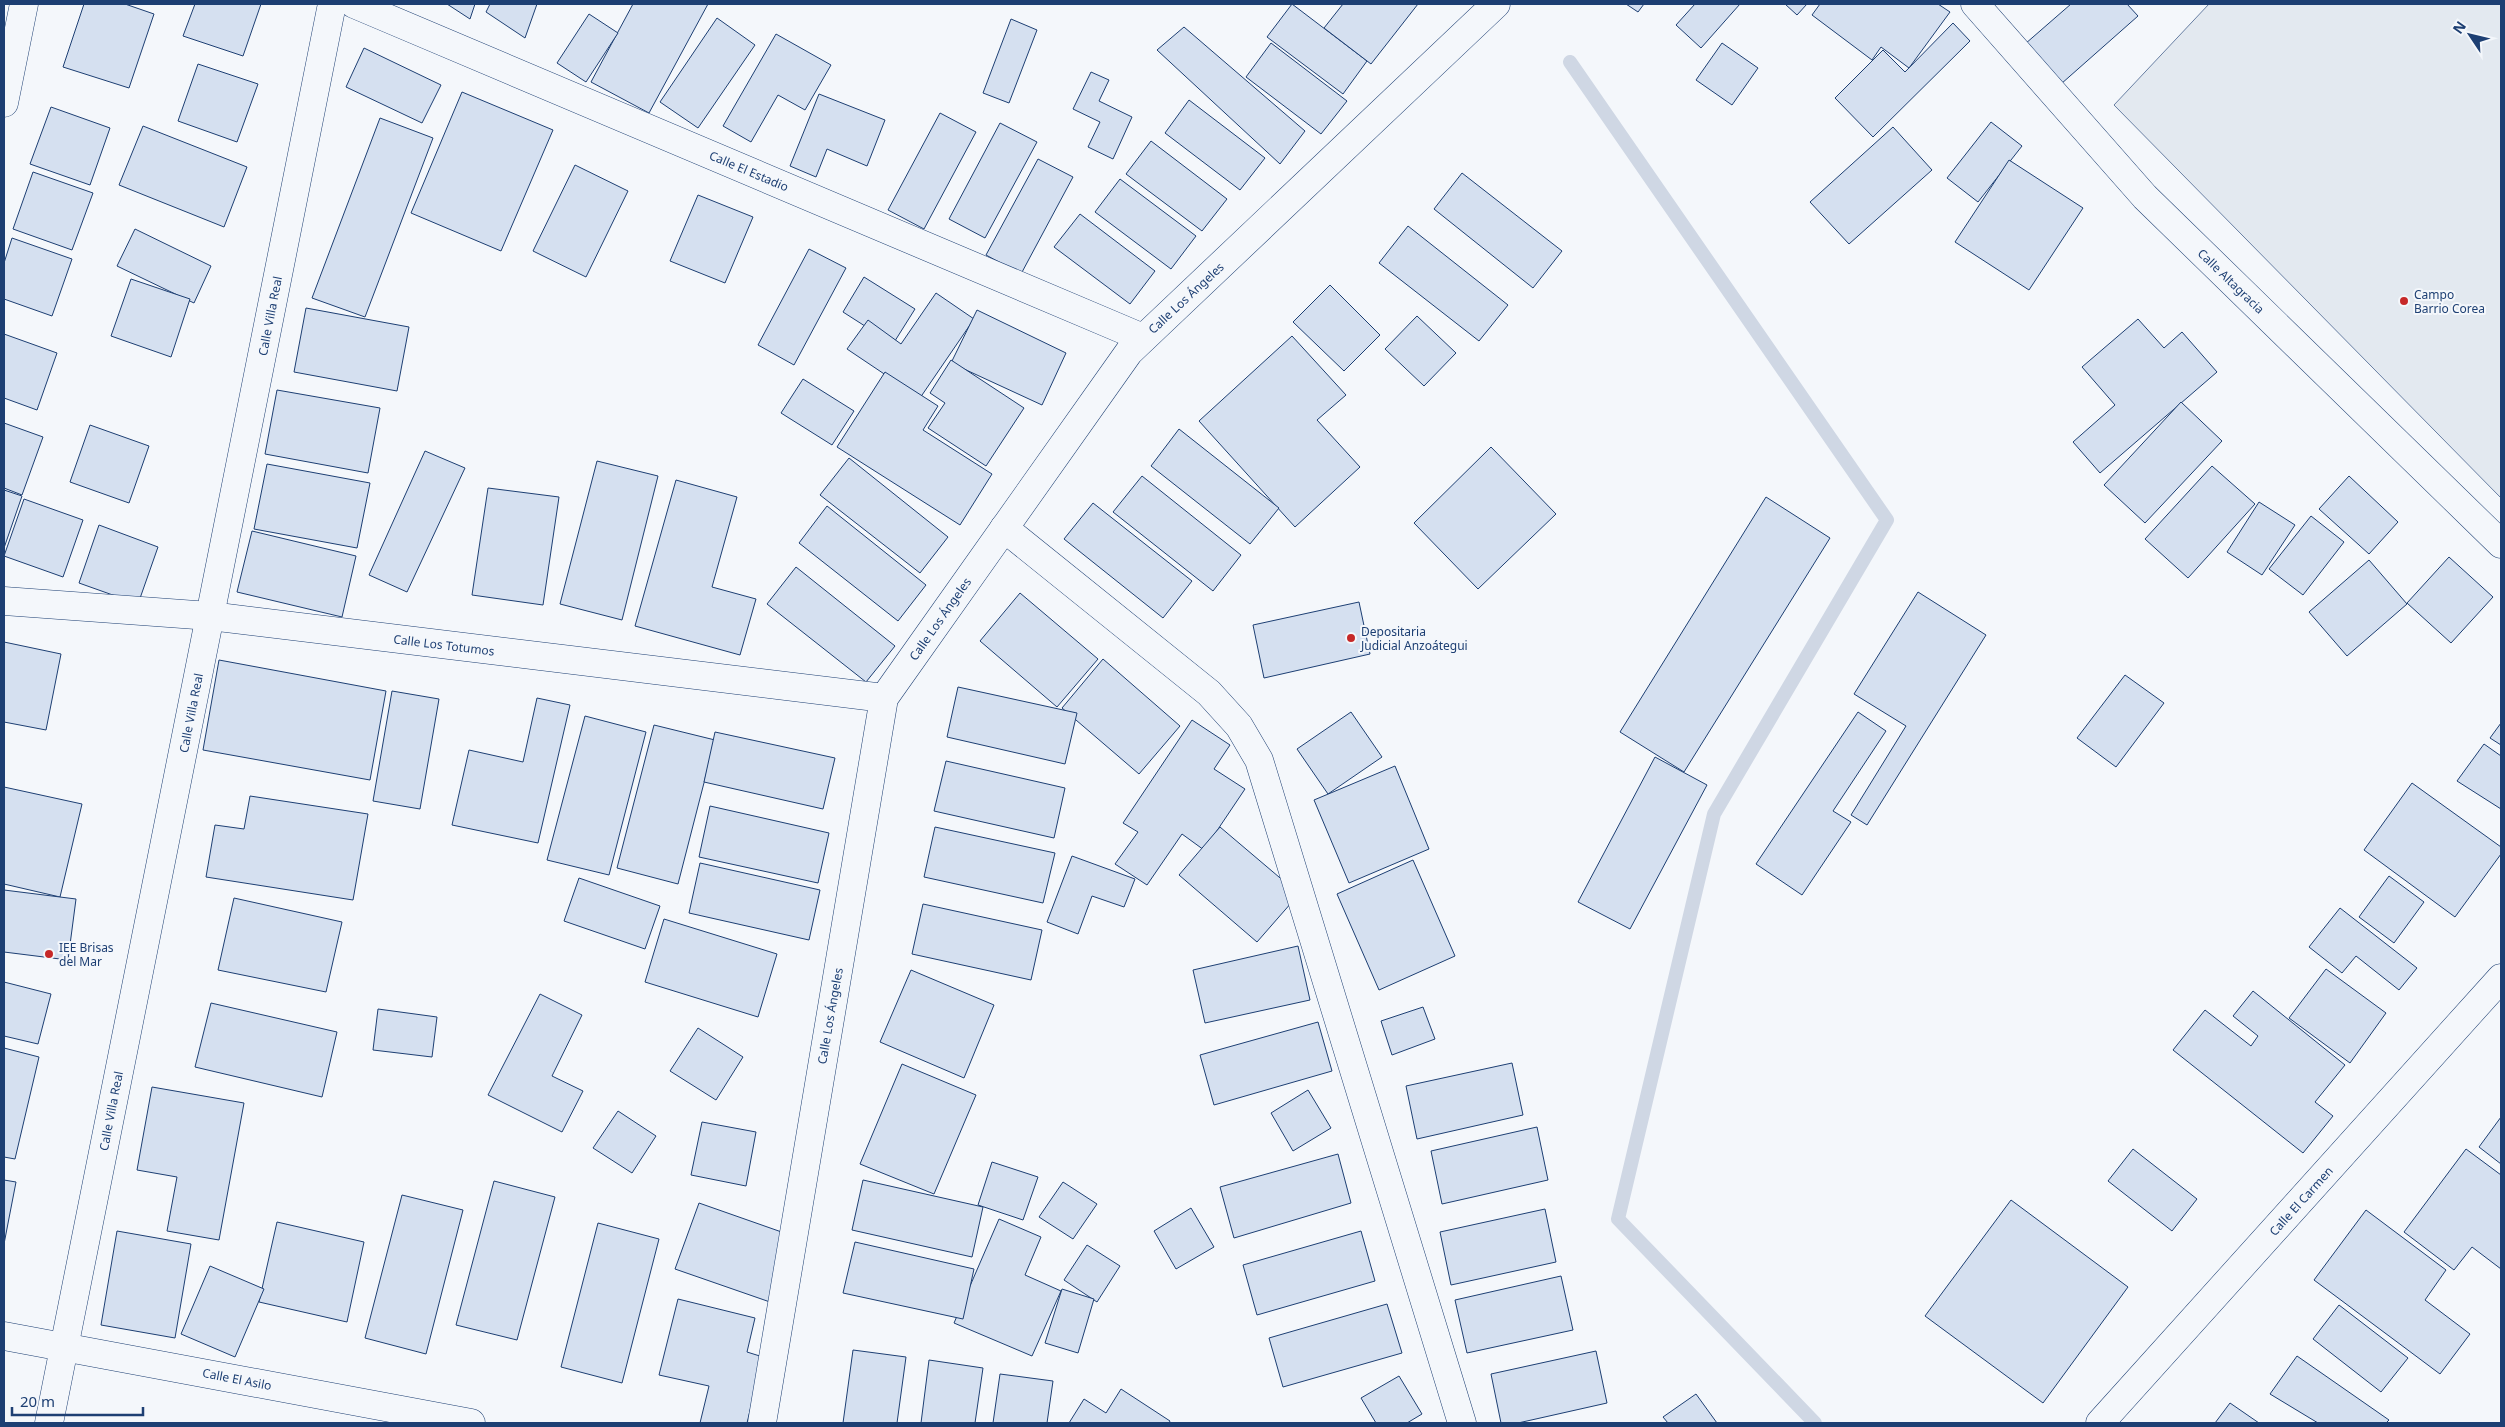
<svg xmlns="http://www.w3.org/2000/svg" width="2505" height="1427" viewBox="0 0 2505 1427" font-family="'Noto Sans',sans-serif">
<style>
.green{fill:#e3e9f0;stroke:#687fa3}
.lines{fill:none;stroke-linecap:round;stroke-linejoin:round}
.stream{stroke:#cfd7e4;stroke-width:14}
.building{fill:#d5e0f0;stroke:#1d3f73}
.street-casing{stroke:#1d3f73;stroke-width:29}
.street{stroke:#f4f7fb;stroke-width:28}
.poi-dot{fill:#c62828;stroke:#f4f7fb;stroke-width:2}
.labels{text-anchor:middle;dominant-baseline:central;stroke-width:4;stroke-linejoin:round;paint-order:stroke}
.street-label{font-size:12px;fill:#1d3f73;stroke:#f4f7fb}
.poi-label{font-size:12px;fill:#1d3f73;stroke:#f4f7fb;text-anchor:start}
</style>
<rect width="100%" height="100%" fill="#f4f7fb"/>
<polygon class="green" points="2209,4 2501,4 2501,498 2114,105"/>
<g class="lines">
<polyline class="stream" points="1570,62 1887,520 1714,814 1618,1219 1815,1423"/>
</g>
<g class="building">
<polygon points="84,4 125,4 154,14 129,88 63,67"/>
<polygon points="195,4 261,4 243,56 183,36"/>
<polygon points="447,4 475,4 470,19"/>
<polygon points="490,4 537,4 525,38 486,12"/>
<polygon points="633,4 708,4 649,113 591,82"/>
<polygon points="1292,4 1367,61 1343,94 1267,37"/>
<polygon points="1343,4 1418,4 1371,64 1324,28"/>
<polygon points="1626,4 1644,4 1638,12"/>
<polygon points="1695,4 1740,4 1701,48 1676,25"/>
<polygon points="1785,4 1807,4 1797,15"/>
<polygon points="1820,4 1938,4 1950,12 1909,68 1881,47 1872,60 1812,15"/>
<polygon points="2071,4 2127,4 2138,16 2061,84 2025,44"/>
<polygon points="589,14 618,33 586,82 557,63"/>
<polygon points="717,18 755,45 698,128 660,102"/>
<polygon points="1011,19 1037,30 1009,103 983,93"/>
<polygon points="1953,23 1970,41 1873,137 1835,98 1883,50 1905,72"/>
<polygon points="1184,27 1305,131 1280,164 1157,50"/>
<polygon points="776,34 831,65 805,110 778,95 751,142 723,126"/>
<polygon points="1271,43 1347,101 1321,134 1246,77"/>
<polygon points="1722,43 1758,68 1732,105 1696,80"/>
<polygon points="364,48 441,85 422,123 346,87"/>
<polygon points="198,64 258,84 237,142 178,121"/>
<polygon points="1091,72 1109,80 1099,101 1132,117 1113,159 1088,147 1100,122 1073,109"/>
<polygon points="462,92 553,130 501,251 411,213"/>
<polygon points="819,94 885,120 867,166 827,149 816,177 790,166"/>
<polygon points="1189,100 1265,158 1240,190 1165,133"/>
<polygon points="51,107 110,128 90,185 30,164"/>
<polygon points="940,113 976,132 924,229 888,210"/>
<polygon points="380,118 433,138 365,317 312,298"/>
<polygon points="1991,122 2022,146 1978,202 1947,178"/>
<polygon points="1000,123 1037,142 985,238 949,219"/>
<polygon points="143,126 247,167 224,227 119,185"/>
<polygon points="1893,127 1932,170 1849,244 1810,202"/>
<polygon points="1151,141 1227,199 1202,231 1126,174"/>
<polygon points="1038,159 1073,177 1021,274 986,255"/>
<polygon points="2009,160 2083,208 2029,290 1955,242"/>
<polygon points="575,165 628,191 586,277 533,251"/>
<polygon points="33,172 93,193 72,250 13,229"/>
<polygon points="1462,173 1562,251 1533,288 1434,209"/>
<polygon points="1120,179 1196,236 1171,269 1095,212"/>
<polygon points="698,195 753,217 725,283 670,261"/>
<polygon points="1080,214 1155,271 1130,304 1054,247"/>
<polygon points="1408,226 1508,305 1479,341 1379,263"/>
<polygon points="135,229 211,266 194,303 117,266"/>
<polygon points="12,238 72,259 52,316 4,299 4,263"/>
<polygon points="809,249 846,268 794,365 758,345"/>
<polygon points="864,277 915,309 893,344 843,312"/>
<polygon points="131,279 190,299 171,357 111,336"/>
<polygon points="1330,285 1380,335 1344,371 1293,322"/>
<polygon points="936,293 974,319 920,398 847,349 868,320 901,344"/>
<polygon points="306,308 409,327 397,391 294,372"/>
<polygon points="977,310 1066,353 1042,405 951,363"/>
<polygon points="1417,316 1456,353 1424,386 1385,349"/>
<polygon points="2138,319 2164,348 2182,332 2217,372 2100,473 2073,442 2115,405 2082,367"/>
<polygon points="4,334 57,353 37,410 4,398"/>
<polygon points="1292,336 1346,395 1317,420 1360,467 1295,527 1199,421"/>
<polygon points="951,360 1024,408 986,466 928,428 945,403 930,393"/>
<polygon points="885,372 938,406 923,430 992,474 960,525 837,447"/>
<polygon points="803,379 854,411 832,445 781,413"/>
<polygon points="277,390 380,408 368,473 265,454"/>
<polygon points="2181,402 2222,441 2145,523 2104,485"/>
<polygon points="4,423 43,437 22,495 4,488"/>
<polygon points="90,425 149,446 129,503 70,482"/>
<polygon points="1179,429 1279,508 1250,544 1151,466"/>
<polygon points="1491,447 1556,514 1478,589 1414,523"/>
<polygon points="425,451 465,468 407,592 369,575"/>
<polygon points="849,458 948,537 920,573 820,495"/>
<polygon points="597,461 658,476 622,620 560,604"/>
<polygon points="267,464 370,483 357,548 254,529"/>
<polygon points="2212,466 2255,504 2188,578 2145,539"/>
<polygon points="1142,476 1241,555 1213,591 1113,512"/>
<polygon points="2349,476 2398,522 2369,554 2319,509"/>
<polygon points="676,480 737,497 712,587 756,599 740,655 635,626"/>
<polygon points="488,488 559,497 543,605 472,595"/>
<polygon points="4,490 22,496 4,548"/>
<polygon points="1766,497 1830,538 1684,772 1620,732"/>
<polygon points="24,499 83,520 63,577 4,556"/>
<polygon points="2259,502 2295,525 2262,575 2227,552"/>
<polygon points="1093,503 1192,581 1163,618 1064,539"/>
<polygon points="827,506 926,585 898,621 799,543"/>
<polygon points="2311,516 2344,542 2303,595 2269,569"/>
<polygon points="99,525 158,547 138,604 79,583"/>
<polygon points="252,531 356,556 342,617 237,592"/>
<polygon points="2449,557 2493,597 2451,643 2407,603"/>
<polygon points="2369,560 2407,604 2347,656 2309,612"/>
<polygon points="796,567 895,646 866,682 767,604"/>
<polygon points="1918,592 1986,635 1867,825 1851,815 1906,726 1854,694"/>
<polygon points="1020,593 1098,659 1057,707 980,641"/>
<polygon points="1359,602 1370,654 1264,678 1253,625"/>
<polygon points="4,642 61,654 46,730 4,722"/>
<polygon points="1103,659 1180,726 1139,774 1062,708"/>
<polygon points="219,660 386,691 370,780 203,750"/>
<polygon points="2125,675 2164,703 2116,767 2077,738"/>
<polygon points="958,687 1077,713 1065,764 947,737"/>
<polygon points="392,691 439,699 420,809 373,801"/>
<polygon points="537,698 570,705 538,843 452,825 469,750 523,762"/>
<polygon points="1351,712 1382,757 1328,794 1297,749"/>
<polygon points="1858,712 1886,731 1833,811 1851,822 1802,895 1756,864"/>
<polygon points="585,716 646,732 609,875 547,860"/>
<polygon points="1192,720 1230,745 1214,769 1245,789 1204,850 1182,834 1147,885 1115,864 1138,832 1123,823"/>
<polygon points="2501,723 2501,745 2490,738"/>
<polygon points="654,725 715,740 678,884 617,868"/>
<polygon points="715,732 835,758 823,809 704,782"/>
<polygon points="2484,744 2501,756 2501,809 2457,781"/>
<polygon points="1655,757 1707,785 1630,929 1578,902"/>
<polygon points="946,761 1065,788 1054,838 934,811"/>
<polygon points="1395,766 1429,849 1349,883 1314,800"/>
<polygon points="2412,783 2501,847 2501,854 2455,917 2364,850"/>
<polygon points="4,787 82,804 60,897 4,884"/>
<polygon points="250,796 368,814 353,900 206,877 215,825 244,829"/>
<polygon points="710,806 829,833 818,883 699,857"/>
<polygon points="935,827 1055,853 1043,903 924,877"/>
<polygon points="1220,827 1299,894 1257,942 1179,875"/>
<polygon points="1072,856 1135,879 1124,907 1092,896 1078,934 1047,922"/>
<polygon points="1413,860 1455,956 1379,990 1337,894"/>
<polygon points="700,863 820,890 809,940 689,913"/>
<polygon points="2389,876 2424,902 2394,943 2359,917"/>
<polygon points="579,878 660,906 645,949 564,921"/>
<polygon points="4,890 76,899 68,960 4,952"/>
<polygon points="234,898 342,922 326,992 218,970"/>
<polygon points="923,904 1042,930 1031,980 912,954"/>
<polygon points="2340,908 2417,968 2399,990 2356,956 2342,973 2309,947"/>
<polygon points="664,919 777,954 758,1017 645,982"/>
<polygon points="1298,946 1310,1000 1205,1023 1193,970"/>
<polygon points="2326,969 2386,1013 2350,1063 2289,1018"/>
<polygon points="911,970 994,1005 964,1078 880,1042"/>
<polygon points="4,982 51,994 38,1044 4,1036"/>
<polygon points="2253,991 2345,1065 2315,1102 2333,1116 2303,1153 2173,1050 2205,1010 2251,1046 2258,1036 2233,1016"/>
<polygon points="540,994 582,1015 552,1076 583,1091 562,1132 488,1095"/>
<polygon points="211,1003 337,1032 322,1097 195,1067"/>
<polygon points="1423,1007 1435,1039 1392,1055 1381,1021"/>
<polygon points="378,1009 437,1017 432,1057 373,1050"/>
<polygon points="1318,1022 1332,1071 1214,1105 1200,1055"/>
<polygon points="698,1028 743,1057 716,1100 670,1071"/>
<polygon points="4,1048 39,1057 15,1159 4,1157"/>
<polygon points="1512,1063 1523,1115 1417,1139 1406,1086"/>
<polygon points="902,1064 976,1095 934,1194 860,1164"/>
<polygon points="152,1087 244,1103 219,1240 167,1231 177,1177 137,1170"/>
<polygon points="1308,1090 1331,1128 1293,1151 1271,1113"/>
<polygon points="618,1111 656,1136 632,1173 593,1148"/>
<polygon points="2501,1117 2501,1164 2479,1147"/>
<polygon points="702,1122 756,1132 746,1186 691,1175"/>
<polygon points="1537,1127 1548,1180 1442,1204 1431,1151"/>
<polygon points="2133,1149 2197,1199 2172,1231 2108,1181"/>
<polygon points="2466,1149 2501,1175 2501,1269 2472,1247 2454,1270 2404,1232"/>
<polygon points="1338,1154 1351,1203 1234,1238 1220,1187"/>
<polygon points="992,1162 1038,1177 1023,1220 978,1205"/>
<polygon points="4,1180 16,1182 4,1244"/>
<polygon points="863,1180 983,1207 972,1257 852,1230"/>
<polygon points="494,1181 555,1197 517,1340 456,1325"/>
<polygon points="1063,1182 1097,1204 1073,1239 1039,1217"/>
<polygon points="402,1195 463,1210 426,1354 365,1338"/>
<polygon points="2011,1200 2128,1287 2043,1403 1925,1316"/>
<polygon points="699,1203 793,1236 770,1302 675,1269"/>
<polygon points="1191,1208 1214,1247 1176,1269 1154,1231"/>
<polygon points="1545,1209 1556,1262 1451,1285 1440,1232"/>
<polygon points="2366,1210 2446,1270 2425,1300 2470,1334 2440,1374 2314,1280"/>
<polygon points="999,1219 1041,1237 1025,1275 1061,1291 1032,1356 954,1323"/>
<polygon points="277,1222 364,1242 347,1322 259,1302"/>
<polygon points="598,1223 659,1239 622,1383 561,1367"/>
<polygon points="117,1231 191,1244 175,1338 101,1325"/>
<polygon points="1361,1231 1375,1281 1257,1315 1243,1265"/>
<polygon points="855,1242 974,1269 963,1319 843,1293"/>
<polygon points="1087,1245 1120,1266 1097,1302 1064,1280"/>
<polygon points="210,1266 264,1289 235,1357 181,1334"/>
<polygon points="1561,1276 1573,1330 1467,1353 1455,1300"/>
<polygon points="1062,1289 1094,1299 1078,1353 1045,1343"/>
<polygon points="678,1299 755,1318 747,1352 763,1357 747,1423 700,1423 709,1386 659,1375"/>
<polygon points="1387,1304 1402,1353 1283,1387 1269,1338"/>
<polygon points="2339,1305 2408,1358 2381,1392 2313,1339"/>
<polygon points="853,1350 906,1357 897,1423 843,1423"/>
<polygon points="1596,1351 1607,1403 1518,1423 1501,1423 1491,1374"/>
<polygon points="2297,1356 2389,1420 2386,1423 2318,1423 2270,1394"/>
<polygon points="929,1360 983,1368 975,1423 921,1423"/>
<polygon points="1000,1374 1053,1381 1047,1423 993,1423"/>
<polygon points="1399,1376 1422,1414 1407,1423 1376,1423 1361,1398"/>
<polygon points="1121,1389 1170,1421 1169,1423 1069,1423 1084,1399 1106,1413"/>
<polygon points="1696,1394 1717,1423 1668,1423 1663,1417"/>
<polygon points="2230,1403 2259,1423 2215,1423"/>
</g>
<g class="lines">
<g class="street-casing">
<g id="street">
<polyline points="354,4 1143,338"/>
<polyline points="1975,4 2145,197 2501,544"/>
<polyline points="4,103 24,4"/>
<polyline points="1004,528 1209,693 1239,726 1259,760 1462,1423"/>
<polyline points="4,601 210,616 884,698"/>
<polyline points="4,1336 471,1423"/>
<polyline points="49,1423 332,4"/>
<polyline points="762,1423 884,698 1129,352 1496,4"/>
<polyline points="2100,1423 2501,978"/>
</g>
</g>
<use href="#street" class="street"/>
</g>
<g class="poi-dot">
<circle cx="2404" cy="301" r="5"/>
<circle cx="1351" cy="638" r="5"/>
<circle cx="49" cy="954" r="5"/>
</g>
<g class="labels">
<g class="street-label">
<text transform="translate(749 171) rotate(23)">Calle El Estadio</text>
<text transform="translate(2231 281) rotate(44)">Calle Altagracia</text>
<text transform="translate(1186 298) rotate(-43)">Calle Los Ángeles</text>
<text transform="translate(270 316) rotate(-79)">Calle Villa Real</text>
<text transform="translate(940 619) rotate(-55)">Calle Los Ángeles</text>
<text transform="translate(444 645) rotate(7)">Calle Los Totumos</text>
<text transform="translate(191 713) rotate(-79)">Calle Villa Real</text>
<text transform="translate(830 1016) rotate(-80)">Calle Los Ángeles</text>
<text transform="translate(111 1111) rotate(-79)">Calle Villa Real</text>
<text transform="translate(2301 1201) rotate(-48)">Calle El Carmen</text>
<text transform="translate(237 1379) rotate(11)">Calle El Asilo</text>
</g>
<g class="poi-label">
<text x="2414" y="294">Campo<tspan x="2414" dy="14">Barrio Corea</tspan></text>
<text x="1361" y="631">Depositaria<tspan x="1361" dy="14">Judicial Anzoátegui</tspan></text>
<text x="59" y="947">IEE Brisas<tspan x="59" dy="14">del Mar</tspan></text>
</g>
</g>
<rect width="2505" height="1427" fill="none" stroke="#1d3f73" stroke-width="10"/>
<g transform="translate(2470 35) rotate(305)" stroke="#f4f7fb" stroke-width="4" paint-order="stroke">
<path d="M0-4L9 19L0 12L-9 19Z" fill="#1d3f73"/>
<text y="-8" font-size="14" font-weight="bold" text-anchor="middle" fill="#1d3f73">N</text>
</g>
<path d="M12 1407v8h131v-8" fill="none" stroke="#1d3f73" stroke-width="2.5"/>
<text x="20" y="1407" font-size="15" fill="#1d3f73" stroke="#f4f7fb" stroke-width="4" paint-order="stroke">20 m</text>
</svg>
